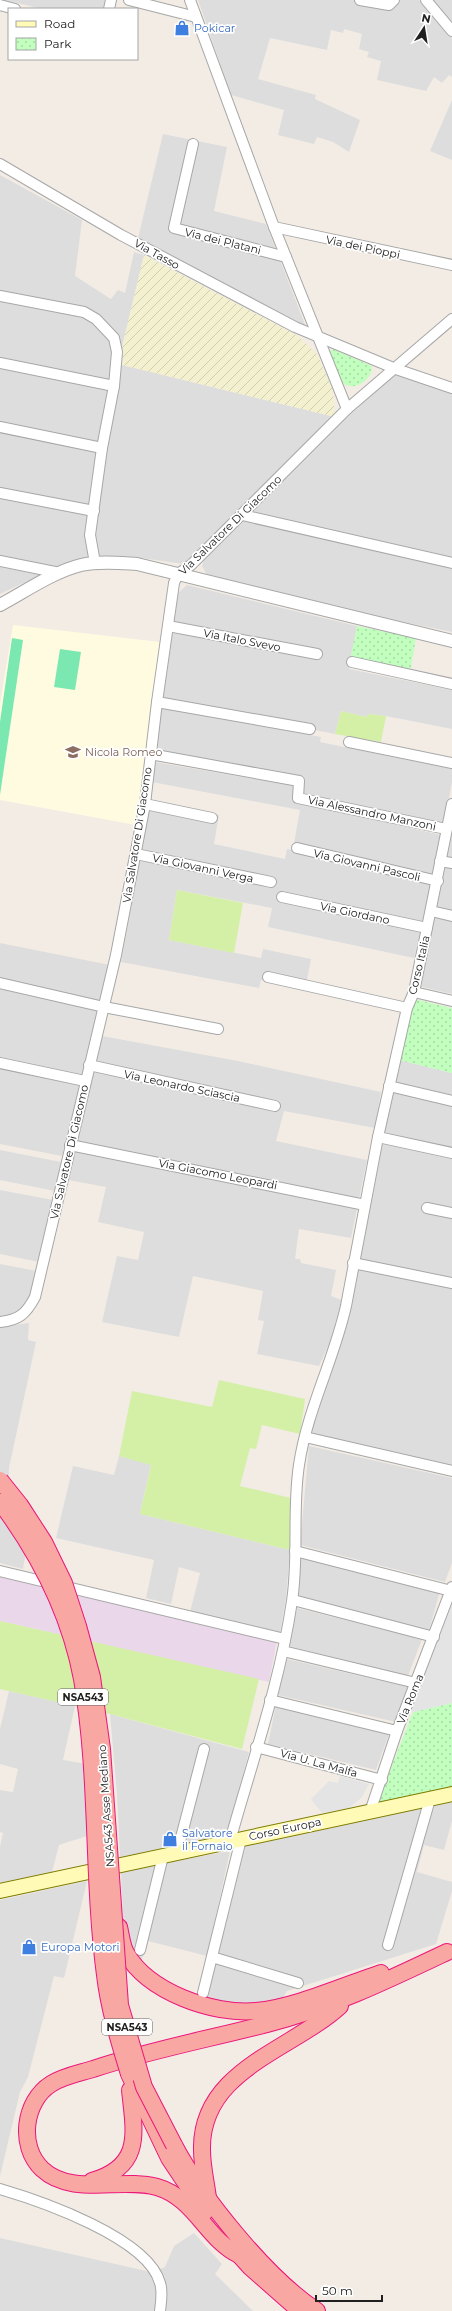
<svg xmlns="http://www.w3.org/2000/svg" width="452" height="2311" viewBox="0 0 452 2311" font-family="Montserrat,sans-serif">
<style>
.residential{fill:#dedddd}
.industrial{fill:#ebd7ea}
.education{fill:#fffbe1}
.farmland{fill:url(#farmland-furrows)}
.grass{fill:#d4f0a7}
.park{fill:url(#park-dots)}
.pitch{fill:#7ce8b1}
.parking{fill:#e4e4e4}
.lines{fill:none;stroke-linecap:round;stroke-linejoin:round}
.minor-casing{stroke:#a7a7a7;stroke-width:12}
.tertiary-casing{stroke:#a7a7a7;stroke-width:14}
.secondary-casing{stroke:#7e7c00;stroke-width:16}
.trunk-casing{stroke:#ed157a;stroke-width:18}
.minor{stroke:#fff;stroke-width:10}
.tertiary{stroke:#fff;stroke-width:12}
.secondary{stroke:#fffab6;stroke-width:14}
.trunk{stroke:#f8a7a2;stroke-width:16}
.trunk-bridge-casing{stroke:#ed157a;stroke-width:18;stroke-linecap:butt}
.trunk-bridge{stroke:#f8a7a2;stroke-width:16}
.labels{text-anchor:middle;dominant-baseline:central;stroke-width:3.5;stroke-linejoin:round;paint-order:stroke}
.shield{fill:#fff;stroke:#636363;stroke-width:1}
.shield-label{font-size:10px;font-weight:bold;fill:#202020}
.shop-label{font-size:11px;fill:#366cbe;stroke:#fff;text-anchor:start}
.street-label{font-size:11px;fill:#202020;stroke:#fff}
.education-label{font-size:11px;fill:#785e54;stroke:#fff;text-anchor:start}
</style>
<defs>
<pattern id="farmland-furrows" width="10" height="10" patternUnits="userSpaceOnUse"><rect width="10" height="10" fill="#f2f0cf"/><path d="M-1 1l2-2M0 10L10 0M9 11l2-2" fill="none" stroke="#cfceb1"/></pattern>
<pattern id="park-dots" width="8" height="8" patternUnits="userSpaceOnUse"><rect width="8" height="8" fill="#c2ffbf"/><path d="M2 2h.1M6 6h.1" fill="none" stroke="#a6daa4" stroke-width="1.8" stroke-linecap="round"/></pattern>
</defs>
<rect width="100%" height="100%" fill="#f2ece5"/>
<g class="residential">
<polygon points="5,0 105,0 103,9 42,9"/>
<polygon points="198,0 419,0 452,38 452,77 449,75 442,83 434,77 426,91 377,80 381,61 367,57 369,52 359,49 362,34 344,29 343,33 331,30 327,50 270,38 258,79 316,95 315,99 360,120 349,152 333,142 317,137 314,144 278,135 284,110 231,95"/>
<polygon points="430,0 452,0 452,25"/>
<polygon points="452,100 452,160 430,151"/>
<polygon points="163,134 227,147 214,211 266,224 306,327 138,238"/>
<polygon points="0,175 82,220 75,276 111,299 118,290 125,293 134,252 144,255 118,364 335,417 192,558 183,564 135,557 99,556 54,567 0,556"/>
<polygon points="399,373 452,392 452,632 369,615 207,575 202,566 205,556 343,421 394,374"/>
<polygon points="0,567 40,575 0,594"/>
<polygon points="187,585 357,626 349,669 452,690 452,729 386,716 368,714 366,717 341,711 335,734 161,699 170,633 319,659 320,649 173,621 178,593"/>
<polygon points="161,707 321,737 320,742 452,769 452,782 444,825 302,793 304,777 156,751"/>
<polygon points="155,762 296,786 295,802 441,835 433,874 294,843 300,810 152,782"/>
<polygon points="151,801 219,815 214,844 285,859 287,849 432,882 414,958 268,927 272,908 177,890 169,940 261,958 263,949 311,959 305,989 261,980 259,988 121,962"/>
<polygon points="452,824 452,994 418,986"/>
<polygon points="0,943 110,965 62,1156 0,1144"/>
<polygon points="102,1036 238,1061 381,1092 375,1128 284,1111 276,1141 367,1160 351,1238 299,1229 295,1259 300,1259 301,1263 336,1270 331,1296 342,1300 330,1342 319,1366 257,1354 264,1321 258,1320 263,1291 193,1276 179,1337 102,1322 117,1256 138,1260 144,1232 98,1222 106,1187 68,1180"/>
<polygon points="399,1060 452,1073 452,1468 312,1435 317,1403 348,1322 376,1171"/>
<polygon points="0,1150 61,1162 55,1191 0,1180"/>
<polygon points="0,1190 53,1200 39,1262 0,1254"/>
<polygon points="0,1264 37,1271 31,1298 22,1312 0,1319"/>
<polygon points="29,1323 28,1340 36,1342 9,1468 8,1508 32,1516 23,1569 0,1563 0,1327"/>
<polygon points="309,1446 452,1478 452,1563 445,1582 300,1545"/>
<polygon points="119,1456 151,1464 140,1514 290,1550 286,1597 280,1633 190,1612 200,1573 179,1567 171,1604 146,1598 154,1560 56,1538 73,1466 114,1475"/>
<polygon points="300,1556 440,1591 429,1630 297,1596"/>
<polygon points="297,1608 422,1639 408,1676 289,1646"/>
<polygon points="287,1659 408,1687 396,1722 278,1695"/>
<polygon points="9,1691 75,1706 63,1760 87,1764 87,1836 59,1845 52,1872 0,1883 0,1847 3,1833 0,1832 0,1790 13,1792 18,1769 0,1764 0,1729"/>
<polygon points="276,1705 389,1734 376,1770 268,1744"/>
<polygon points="110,1714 249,1752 227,1834 120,1858 117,1794"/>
<polygon points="452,1802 452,1821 444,1850 424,1845 417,1872 452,1882 452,1891 436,1944 287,1991 281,2001 239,2006 207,1998 246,1845"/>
<polygon points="230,1851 207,1956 148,1941 141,1962 129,1942 123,1920 121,1871"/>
<polygon points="87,1881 64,1978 54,1976 28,2077 20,2092 0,2176 0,1900"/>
<polygon points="194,2233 222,2264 215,2274 253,2311 0,2311 0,2238 151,2272 165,2267 174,2246"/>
</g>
<polygon class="industrial" points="0,1576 277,1641 269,1682 0,1621"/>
<polygon class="education" points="13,625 160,642 136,825 0,800 0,704"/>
<polygon class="farmland" points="144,255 298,336 317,354 333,391 335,417 118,364"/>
<g class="grass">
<polygon points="341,711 366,717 368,714 386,716 381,742 335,734"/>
<polygon points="177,890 243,903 234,953 169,940"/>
<polygon points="219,1380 305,1399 300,1434 262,1425 256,1449 250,1448 240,1486 291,1498 290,1550 140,1514 151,1465 119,1456 132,1391 212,1407"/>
<polygon points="0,1621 259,1679 242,1749 110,1714 0,1689"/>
</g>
<g class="park">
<path d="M333,349L372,366C373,381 351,394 341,381C335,374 332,361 329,352Z"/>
<polygon points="357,626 416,638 410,673 350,660"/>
<polygon points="414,999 452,1008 452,1073 399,1060"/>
<polygon points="452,1703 452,1788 377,1804 413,1712"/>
</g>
<g class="pitch">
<polygon points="12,638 23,640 0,795 0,722"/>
<polygon points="60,649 81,652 75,690 54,687"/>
</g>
<g class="parking">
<polygon points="452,1596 452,1703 413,1712 407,1710"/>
<polygon points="340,1776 369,1784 362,1797 349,1808 322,1813 311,1799 329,1781 338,1783"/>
</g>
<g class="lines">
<g class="minor-casing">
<g id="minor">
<polyline points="129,0 196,17"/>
<polyline points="190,0 274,227 347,409"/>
<polyline points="360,0 389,5 394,0"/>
<polyline points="426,0 452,31"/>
<polyline points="0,5 15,9"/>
<polyline points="109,9 111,0"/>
<polyline points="193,144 174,228 286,257"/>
<polyline points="0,164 121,235 295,327 396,369 452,388"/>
<polyline points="274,227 452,265"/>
<polyline points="0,296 84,312 96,319 114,338 117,352 114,386 102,448 90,535 95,563"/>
<polyline points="0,363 114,386"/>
<polyline points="0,427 102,448"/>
<polyline points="0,493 94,511"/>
<polyline points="242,515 452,563"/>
<polyline points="0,561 60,573"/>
<polyline points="168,626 317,654"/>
<polyline points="352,662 452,684"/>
<polyline points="157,702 310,729"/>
<polyline points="349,742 452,763"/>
<polyline points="150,754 299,781 298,798 446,829"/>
<polyline points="145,804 212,818"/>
<polyline points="297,848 438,881"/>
<polyline points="136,854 271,882"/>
<polyline points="440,861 452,863"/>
<polyline points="282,897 427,928"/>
<polyline points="431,911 452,916"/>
<polyline points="268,977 407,1008"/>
<polyline points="0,983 104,1007 218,1029"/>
<polyline points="414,992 452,1001"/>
<polyline points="0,1063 85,1081"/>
<polyline points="89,1065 275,1106"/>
<polyline points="389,1086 452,1101"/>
<polyline points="378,1137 452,1153"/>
<polyline points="70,1145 365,1205"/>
<polyline points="427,1208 452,1213"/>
<polyline points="353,1263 452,1283"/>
<path d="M0,1322C19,1320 26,1314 35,1297L116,955L145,804L157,702L174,583L178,574L191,565L347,409L452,319"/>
<polyline points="305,1437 452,1471"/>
<polyline points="295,1551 451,1591"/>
<polyline points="0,1571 285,1639"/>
<polyline points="293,1600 434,1637"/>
<polyline points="283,1651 416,1683"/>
<polyline points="270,1700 397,1731"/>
<polyline points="256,1747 382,1780"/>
<polyline points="370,1812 397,1731 452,1587"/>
<path d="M230,1841C252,1762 280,1683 292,1601C299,1556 292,1510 299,1465C307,1410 334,1360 346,1306L378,1137L407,1008L414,992L452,804"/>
<polyline points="177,1853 204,1749"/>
<polyline points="388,1945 430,1799"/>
<polyline points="140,1950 163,1856"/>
<polyline points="212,1957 298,1983"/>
<polyline points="203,1993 241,1839"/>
<path d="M0,2189C41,2201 148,2238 160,2283C163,2292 161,2302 160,2311"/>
</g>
</g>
<g class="tertiary-casing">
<path id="tertiary" d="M0,605C26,591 53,572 81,565C99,561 119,563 137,564L452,641"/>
</g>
<g class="secondary-casing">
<polyline id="secondary" points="0,1891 452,1794"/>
</g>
<g class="trunk-casing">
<g id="trunk">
<path d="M119,1927C121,1935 122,1946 126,1953C148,1992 213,2015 256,2011C293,2008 345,1985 381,1973"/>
<polyline points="129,2074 169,2158 205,2212"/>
<path d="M174,2145C202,2198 267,2278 317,2311"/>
<path d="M92,2181C144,2166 134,2131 130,2090"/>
<path d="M208,2198C206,2182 202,2166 202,2150C200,2070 292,2050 340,2006"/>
<polyline points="233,2248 250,2267 300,2311"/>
<path d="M239,2255C206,2239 195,2198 157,2187C121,2177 72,2197 42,2169C18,2146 24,2101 51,2084C63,2076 80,2073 93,2069C150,2050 209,2039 267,2024C330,2008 388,1980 447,1952"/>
</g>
</g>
<use href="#minor" class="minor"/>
<use href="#tertiary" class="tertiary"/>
<use href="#secondary" class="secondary"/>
<use href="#trunk" class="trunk"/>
<g class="trunk-bridge-casing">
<g id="trunk-bridge">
<polyline points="0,1480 20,1505 44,1542 64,1583 78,1626 92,1677 102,1749 120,2005 144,2087 174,2145"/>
<path d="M0,1502C39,1554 70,1615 82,1679C99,1777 92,1877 105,1975C109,2009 119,2041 129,2074"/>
</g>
</g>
<use href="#trunk-bridge" class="trunk-bridge"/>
</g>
<defs>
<g id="shop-bare" transform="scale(1.2)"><path d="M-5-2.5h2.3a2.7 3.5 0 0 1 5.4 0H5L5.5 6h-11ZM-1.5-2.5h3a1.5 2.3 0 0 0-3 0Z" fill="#3f7fe0" stroke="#fff" stroke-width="2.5" paint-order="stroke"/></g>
<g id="school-bare" transform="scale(1.2)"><path d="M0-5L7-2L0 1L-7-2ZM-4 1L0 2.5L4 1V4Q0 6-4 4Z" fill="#8d6e63" stroke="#fff" stroke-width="2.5" paint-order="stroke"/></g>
</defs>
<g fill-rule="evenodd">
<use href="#shop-bare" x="182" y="28"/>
<use href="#school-bare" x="73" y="752"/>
<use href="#shop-bare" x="170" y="1839"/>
<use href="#shop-bare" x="29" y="1947"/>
</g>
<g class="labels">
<g class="shield">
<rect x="58" y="1689" width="50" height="16" rx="3"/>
<rect x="102" y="2019" width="50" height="16" rx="3"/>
</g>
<g class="shield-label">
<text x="83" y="1697">NSA543</text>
<text x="127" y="2027">NSA543</text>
</g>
<g class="shop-label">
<text x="194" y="28">Pokicar</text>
<text x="182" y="1833">Salvatore<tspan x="182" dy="13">il Fornaio</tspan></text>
<text x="41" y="1947">Europa Motori</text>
</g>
<g class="street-label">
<text transform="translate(223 241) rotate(14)">Via dei Platani</text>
<text transform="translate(363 247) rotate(12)">Via dei Pioppi</text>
<text transform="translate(157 254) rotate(29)">Via Tasso</text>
<text transform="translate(230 525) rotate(-44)">Via Salvatore Di Giacomo</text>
<text transform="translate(242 640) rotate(11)">Via Italo Svevo</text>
<text transform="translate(372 813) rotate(12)">Via Alessandro Manzoni</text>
<text transform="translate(137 835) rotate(-81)">Via Salvatore Di Giacomo</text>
<text transform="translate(367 865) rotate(13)">Via Giovanni Pascoli</text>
<text transform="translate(203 868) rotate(12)">Via Giovanni Verga</text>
<text transform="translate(355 913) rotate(12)">Via Giordano</text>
<text transform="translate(419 965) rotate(-77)">Corso Italia</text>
<text transform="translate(182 1086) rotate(12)">Via Leonardo Sciascia</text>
<text transform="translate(69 1152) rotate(-77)">Via Salvatore Di Giacomo</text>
<text transform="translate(218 1174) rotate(11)">Via Giacomo Leopardi</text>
<text transform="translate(410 1699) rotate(-68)">Via Roma</text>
<text transform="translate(319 1763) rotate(15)">Via U. La Malfa</text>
<text transform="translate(106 1806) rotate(-94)">NSA543 Asse Mediano</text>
<text transform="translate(285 1829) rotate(-12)">Corso Europa</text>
</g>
<g class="education-label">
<text x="85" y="752">Nicola Romeo</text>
</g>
</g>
<rect x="8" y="8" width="130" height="52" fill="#ffffff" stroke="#a6a6a6"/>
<rect x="16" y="21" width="20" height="6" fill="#fffab6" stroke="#a6a6a6"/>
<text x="44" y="28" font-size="12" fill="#202020">Road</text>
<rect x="16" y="38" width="20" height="12" fill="url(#park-dots)" stroke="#a6a6a6"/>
<text x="44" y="48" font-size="12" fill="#202020">Park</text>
<g transform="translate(424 28) rotate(12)" stroke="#ffffff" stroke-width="3" paint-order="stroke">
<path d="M0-3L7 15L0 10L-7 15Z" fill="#202020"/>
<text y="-6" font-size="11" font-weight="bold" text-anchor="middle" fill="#202020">N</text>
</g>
<path d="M316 2295v6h66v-6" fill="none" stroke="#202020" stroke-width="2"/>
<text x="322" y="2295" font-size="12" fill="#202020" stroke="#ffffff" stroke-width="3" paint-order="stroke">50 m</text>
</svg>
